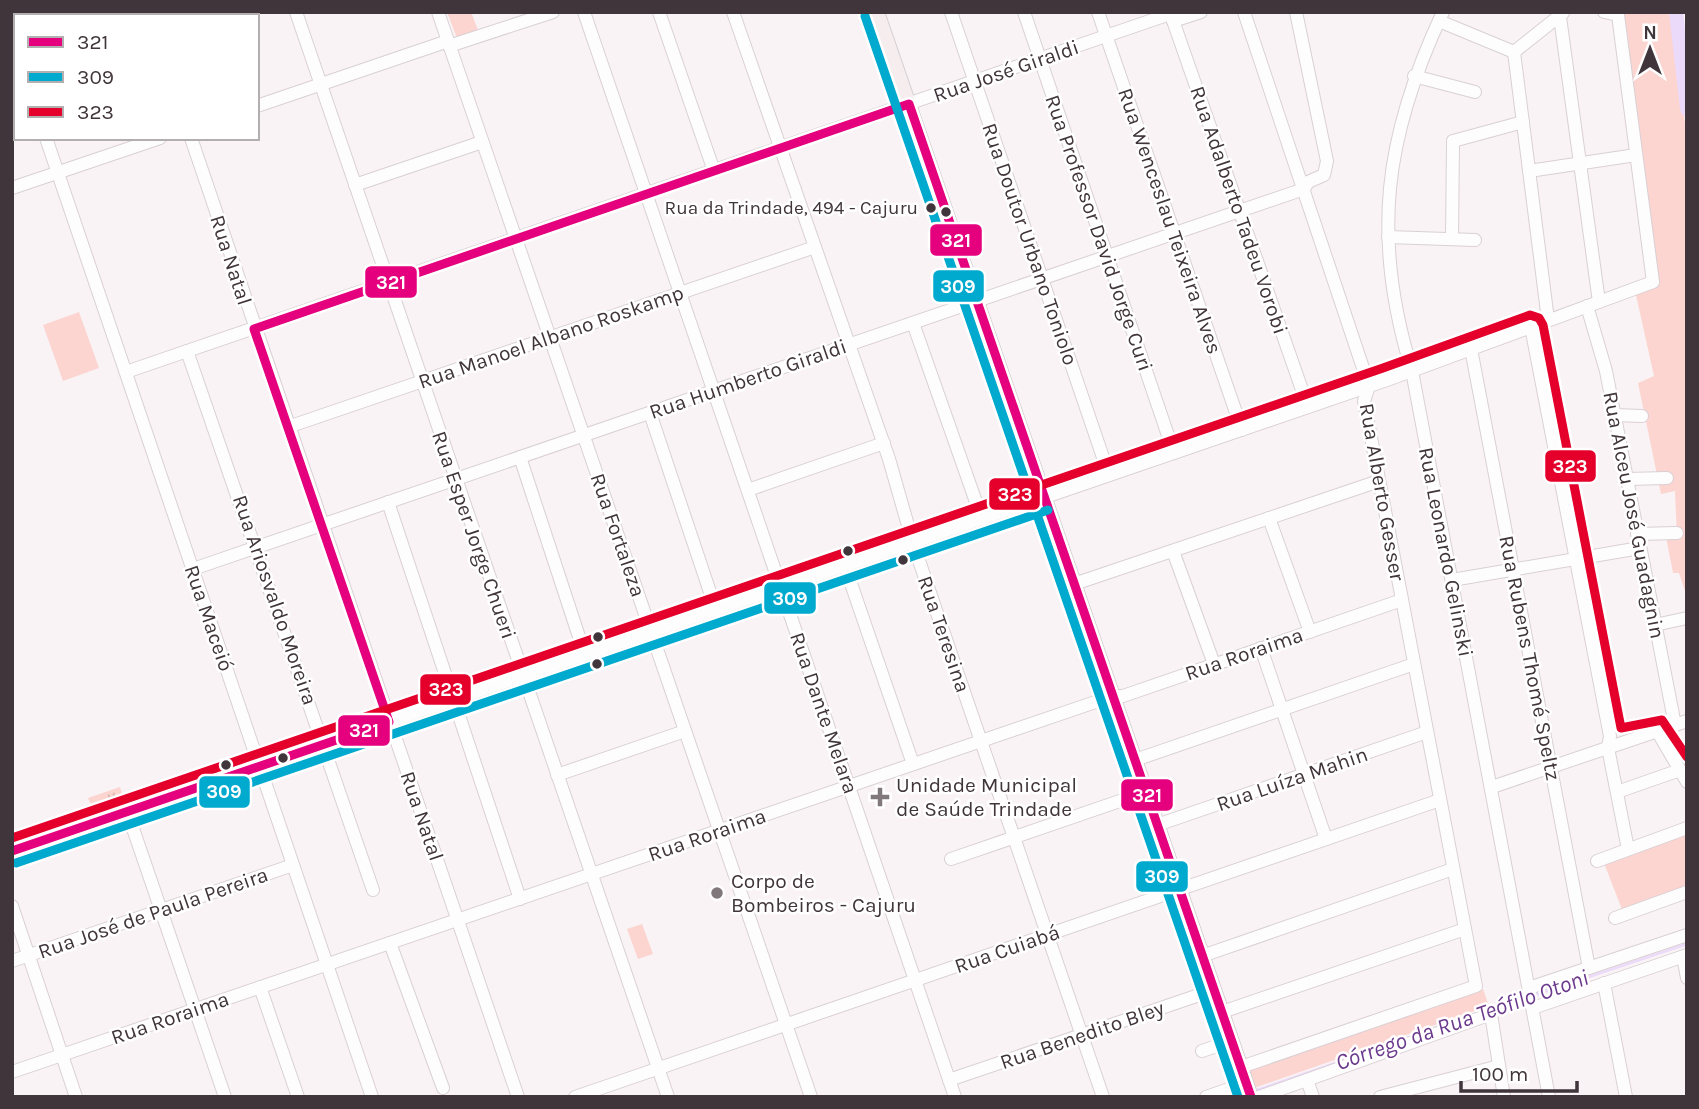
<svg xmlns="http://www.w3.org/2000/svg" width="1699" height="1109" viewBox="0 0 1699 1109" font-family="Karla,sans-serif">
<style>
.grass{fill:url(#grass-tufts)}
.park{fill:#fcd4d0}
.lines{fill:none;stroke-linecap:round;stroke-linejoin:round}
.stream{stroke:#ecdafa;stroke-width:2.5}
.river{stroke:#ecdafa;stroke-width:14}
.minor-casing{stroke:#d9d0d4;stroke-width:14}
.major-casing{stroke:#d3cfd1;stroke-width:16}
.minor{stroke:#fefdfe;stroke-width:12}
.major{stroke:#f6edef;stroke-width:14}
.bus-1-casing{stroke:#fff;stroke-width:14}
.bus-2-casing{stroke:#fff;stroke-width:14}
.bus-3-casing{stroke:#fff;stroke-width:14}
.bus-1{stroke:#e5007d;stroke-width:9}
.bus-2{stroke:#00a9ce;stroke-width:9}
.bus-3{stroke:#e4002b;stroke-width:9}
.bus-dot{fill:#40353a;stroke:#fff;stroke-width:2.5}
.poi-dot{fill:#81787c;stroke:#fff;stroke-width:2.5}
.labels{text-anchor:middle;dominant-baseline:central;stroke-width:5;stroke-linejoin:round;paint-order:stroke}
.bus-label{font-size:19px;fill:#40353a;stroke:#fff;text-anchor:end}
.street-label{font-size:21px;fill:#40353a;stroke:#fff}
.poi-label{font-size:21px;fill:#40353a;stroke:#fff;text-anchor:start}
.water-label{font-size:23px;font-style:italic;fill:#6b3a8d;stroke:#fff}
.line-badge{stroke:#fff;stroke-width:2.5}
.badge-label{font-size:19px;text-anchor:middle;font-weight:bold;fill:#fff}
</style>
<defs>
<pattern id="grass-tufts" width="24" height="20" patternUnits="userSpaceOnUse" patternTransform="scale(1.75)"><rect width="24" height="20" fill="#fcd4d0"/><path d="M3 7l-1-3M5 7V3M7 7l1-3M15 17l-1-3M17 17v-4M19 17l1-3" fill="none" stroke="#d9b7b3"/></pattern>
</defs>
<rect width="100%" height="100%" fill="#f9f3f6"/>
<polygon class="grass" points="120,787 123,797 92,807 88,798"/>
<g class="park">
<polygon points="447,12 471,12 478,30 457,38"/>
<polygon points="1621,12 1670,12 1687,138 1687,597 1679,573 1673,573 1666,537 1677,537 1675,491 1661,494 1638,383 1654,376 1636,295 1658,286"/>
<polygon points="79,312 99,368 63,381 43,325"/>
<polygon points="1687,831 1687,887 1623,912 1604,863"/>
<polygon points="642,924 653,954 638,959 627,929"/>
<polygon points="1483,989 1489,1006 1254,1088 1248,1071"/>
</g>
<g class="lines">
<g class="stream">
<polyline points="1535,995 1687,944"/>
<polyline points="1492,1009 1526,998"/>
<polyline points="1254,1091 1344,1060"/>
</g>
<polyline class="river" points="1676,12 1687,109"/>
<g class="minor-casing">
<g id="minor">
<polyline points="76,12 77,16"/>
<polyline points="148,12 149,16"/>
<polyline points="296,12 668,1097"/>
<polyline points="438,12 811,1097"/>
<polyline points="584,12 955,1097"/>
<polyline points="659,12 714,171"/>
<polyline points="733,12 889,459 913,543 1103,1097"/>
<polyline points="951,12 1109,475"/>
<polyline points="1024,12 1174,453"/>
<polyline points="1098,12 1242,430"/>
<polyline points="1170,12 1308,407"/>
<path d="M1443,12C1384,137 1371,238 1412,371L1549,1097"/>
<polyline points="1560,17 1599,302"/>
<polyline points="1173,21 1201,12"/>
<polyline points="1439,21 1514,52 1563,13"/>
<polyline points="12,38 16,48"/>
<polyline points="449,46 553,12"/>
<polyline points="1514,52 1548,320"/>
<polyline points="1414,76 1475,92"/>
<polyline points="257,106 448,41"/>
<polyline points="46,138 372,1097"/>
<polyline points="191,138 518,1097"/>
<polyline points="1529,171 1636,155"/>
<polyline points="355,185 482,142"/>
<polyline points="12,188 160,138"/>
<polyline points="1388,237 1475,240"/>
<polyline points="1452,239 1453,141 1523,122"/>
<polyline points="1587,306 1606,371 1675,725"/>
<polyline points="913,323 982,519"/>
<polyline points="1531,327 1610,736 1608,748 1628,849"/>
<polyline points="1471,349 1589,968"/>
<polyline points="187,351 373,890"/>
<polyline points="126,372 1170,14"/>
<polyline points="650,413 716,610"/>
<polyline points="1614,415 1642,416"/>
<polyline points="288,427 815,247"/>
<polyline points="520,457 585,655"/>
<polyline points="1627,479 1667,478"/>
<polyline points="748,490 884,443"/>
<polyline points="388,502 520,899"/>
<polyline points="1269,518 1310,632"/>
<polyline points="1637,534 1677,533"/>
<polyline points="1173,551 1214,664"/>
<polyline points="845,566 913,764"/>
<polyline points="193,569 1304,189 1308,182 1324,175 1327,161 1296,12"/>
<polyline points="1452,580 1640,548"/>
<polyline points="1074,584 1379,481"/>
<polyline points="1655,625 1687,618"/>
<polyline points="1261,648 1326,839"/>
<polyline points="1657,731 1687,782"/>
<polyline points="1135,760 1414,664"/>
<polyline points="557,775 685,731"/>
<polyline points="1492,787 1687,721"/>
<polyline points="1617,792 1680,770"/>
<polyline points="127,811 225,1097"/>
<polyline points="1157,825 1427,732"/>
<polyline points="12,851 1387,380 1653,282 1618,15 1604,12"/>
<polyline points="951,859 1146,792"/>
<polyline points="1597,861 1687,828"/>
<polyline points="12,906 76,1097"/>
<polyline points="1615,918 1687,892"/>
<polyline points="390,943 443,1088"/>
<polyline points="1202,956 1453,869"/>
<polyline points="1683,957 1687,978"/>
<polyline points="12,961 293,865"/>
<polyline points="1604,983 1626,1097"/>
<polyline points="260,987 298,1097"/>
<polyline points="1529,988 1687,935"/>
<polyline points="1533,1008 1687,955"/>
<polyline points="1222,1012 1465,929"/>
<polyline points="1202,1051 1231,1041"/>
<polyline points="1241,1067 1476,986 1364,401 1369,386 1244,12"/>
<polyline points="12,1072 1113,696 1123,696 1402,600"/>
<polyline points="949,1080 1214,990"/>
<polyline points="1307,1080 1313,1097"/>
<polyline points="575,1097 1440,800"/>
<polyline points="1206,1097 1246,1083"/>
<polyline points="1259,1097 1491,1014 1504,1097"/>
<polyline points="1380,1097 1499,1066"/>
</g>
</g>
<g class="major-casing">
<polyline id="major" points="877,12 1251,1097"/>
</g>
<use href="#minor" class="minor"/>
<use href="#major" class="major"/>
<g class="bus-1-casing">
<polyline id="bus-1" points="12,851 389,722 254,329 909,104 1251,1097"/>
</g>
<g class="bus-2-casing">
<g id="bus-2">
<polyline points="865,16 1238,1097"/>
<polyline points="16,863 1048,510"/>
</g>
</g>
<g class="bus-3-casing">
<polyline id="bus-3" points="12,838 1383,368 1530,315 1539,318 1543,325 1621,728 1662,720 1687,757"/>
</g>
<use href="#bus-1" class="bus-1"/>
<use href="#bus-2" class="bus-2"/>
<use href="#bus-3" class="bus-3"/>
</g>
<g class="bus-dot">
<circle cx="931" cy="208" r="6"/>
<circle cx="946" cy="212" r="6"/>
<circle cx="848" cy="551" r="6"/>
<circle cx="903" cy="560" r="6"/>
<circle cx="598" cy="637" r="6"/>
<circle cx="597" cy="664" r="6"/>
<circle cx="283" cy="758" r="6"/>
<circle cx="226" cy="765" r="6"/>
</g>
<g class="poi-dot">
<path d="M876.5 786.5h7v7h7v7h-7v7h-7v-7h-7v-7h7z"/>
<circle cx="717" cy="893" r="7"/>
</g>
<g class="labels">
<g class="bus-label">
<text x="918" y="208">Rua da Trindade, 494 - Cajuru</text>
</g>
<g class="street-label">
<text transform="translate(1006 71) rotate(-19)">Rua José Giraldi</text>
<text transform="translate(1239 210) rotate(71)">Rua Adalberto Tadeu Vorobi</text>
<text transform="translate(1170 221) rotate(71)">Rua Wenceslau Teixeira Alves</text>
<text transform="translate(1099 233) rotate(71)">Rua Professor David Jorge Curi</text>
<text transform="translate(1030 244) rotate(71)">Rua Doutor Urbano Toniolo</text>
<text transform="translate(231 260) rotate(72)">Rua Natal</text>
<text transform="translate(551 337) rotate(-19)">Rua Manoel Albano Roskamp</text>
<text transform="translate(748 379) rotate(-19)">Rua Humberto Giraldi</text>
<text transform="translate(1382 492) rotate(80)">Rua Alberto Gesser</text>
<text transform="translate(1634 515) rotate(79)">Rua Alceu José Guadagnin</text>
<text transform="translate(474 535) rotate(71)">Rua Esper Jorge Chueri</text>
<text transform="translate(618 535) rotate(71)">Rua Fortaleza</text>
<text transform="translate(1446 552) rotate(79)">Rua Leonardo Gelinski</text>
<text transform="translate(275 600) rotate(71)">Rua Ariosvaldo Moreira</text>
<text transform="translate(209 618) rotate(71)">Rua Maceió</text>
<text transform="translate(944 634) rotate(71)">Rua Teresina</text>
<text transform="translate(1244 654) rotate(-19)">Rua Roraima</text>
<text transform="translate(1530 658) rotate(79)">Rua Rubens Thomé Speltz</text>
<text transform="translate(824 713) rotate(71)">Rua Dante Melara</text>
<text transform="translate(1292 779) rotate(-19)">Rua Luíza Mahin</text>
<text transform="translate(422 816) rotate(71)">Rua Natal</text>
<text transform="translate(707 835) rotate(-19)">Rua Roraima</text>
<text transform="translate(153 913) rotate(-19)">Rua José de Paula Pereira</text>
<text transform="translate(1007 949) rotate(-19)">Rua Cuiabá</text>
<text transform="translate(170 1018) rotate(-19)">Rua Roraima</text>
<text transform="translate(1082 1035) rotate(-19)">Rua Benedito Bley</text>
</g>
<g class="poi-label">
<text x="896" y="785">Unidade Municipal<tspan x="896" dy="24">de Saúde Trindade</tspan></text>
<text x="731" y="881">Corpo de<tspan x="731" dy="24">Bombeiros - Cajuru</tspan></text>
</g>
<g class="water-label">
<text transform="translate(1462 1020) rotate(-19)">Córrego da Rua Teófilo Otoni</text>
</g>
</g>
<g class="line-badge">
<rect x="929" y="223" width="54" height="34" rx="7" fill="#e5007d"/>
<rect x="364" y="265" width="54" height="34" rx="7" fill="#e5007d"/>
<rect x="932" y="269" width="53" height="34" rx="7" fill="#00a9ce"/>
<rect x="1544" y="449" width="53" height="34" rx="7" fill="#e4002b"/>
<rect x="988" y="477" width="53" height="34" rx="7" fill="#e4002b"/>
<rect x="763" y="581" width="54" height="34" rx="7" fill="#00a9ce"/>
<rect x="419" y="673" width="53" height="33" rx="7" fill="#e4002b"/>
<rect x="337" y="714" width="54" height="33" rx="7" fill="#e5007d"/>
<rect x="198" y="775" width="53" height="34" rx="7" fill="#00a9ce"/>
<rect x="1120" y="778" width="54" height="34" rx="7" fill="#e5007d"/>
<rect x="1135" y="860" width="54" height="33" rx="7" fill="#00a9ce"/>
</g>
<g class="badge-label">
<text x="956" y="247">321</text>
<text x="391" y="289">321</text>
<text x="958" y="293">309</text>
<text x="1570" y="473">323</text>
<text x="1015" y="501">323</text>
<text x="790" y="605">309</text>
<text x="446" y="696">323</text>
<text x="364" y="737">321</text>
<text x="224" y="798">309</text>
<text x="1147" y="802">321</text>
<text x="1162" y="883">309</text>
</g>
<rect width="1699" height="1109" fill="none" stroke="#40353a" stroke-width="28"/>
<rect x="14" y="14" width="245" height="126" fill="#ffffff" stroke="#b3aeb0" stroke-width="2"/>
<rect x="28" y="37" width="35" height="10" fill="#e5007d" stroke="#b3aeb0" stroke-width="2"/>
<text x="77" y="49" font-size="21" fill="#40353a">321</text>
<rect x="28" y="72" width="35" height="10" fill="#00a9ce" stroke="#b3aeb0" stroke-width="2"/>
<text x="77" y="84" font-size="21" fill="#40353a">309</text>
<rect x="28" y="107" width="35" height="10" fill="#e4002b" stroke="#b3aeb0" stroke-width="2"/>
<text x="77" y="119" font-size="21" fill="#40353a">323</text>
<g transform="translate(1650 49)" stroke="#ffffff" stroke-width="5" paint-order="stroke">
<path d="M0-5L12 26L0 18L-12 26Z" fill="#40353a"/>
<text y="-10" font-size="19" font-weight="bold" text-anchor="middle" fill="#40353a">N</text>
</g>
<path d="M1461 1081v10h116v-10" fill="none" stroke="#40353a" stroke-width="3.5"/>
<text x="1472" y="1081" font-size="21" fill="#40353a" stroke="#ffffff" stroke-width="5" paint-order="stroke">100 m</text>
</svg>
